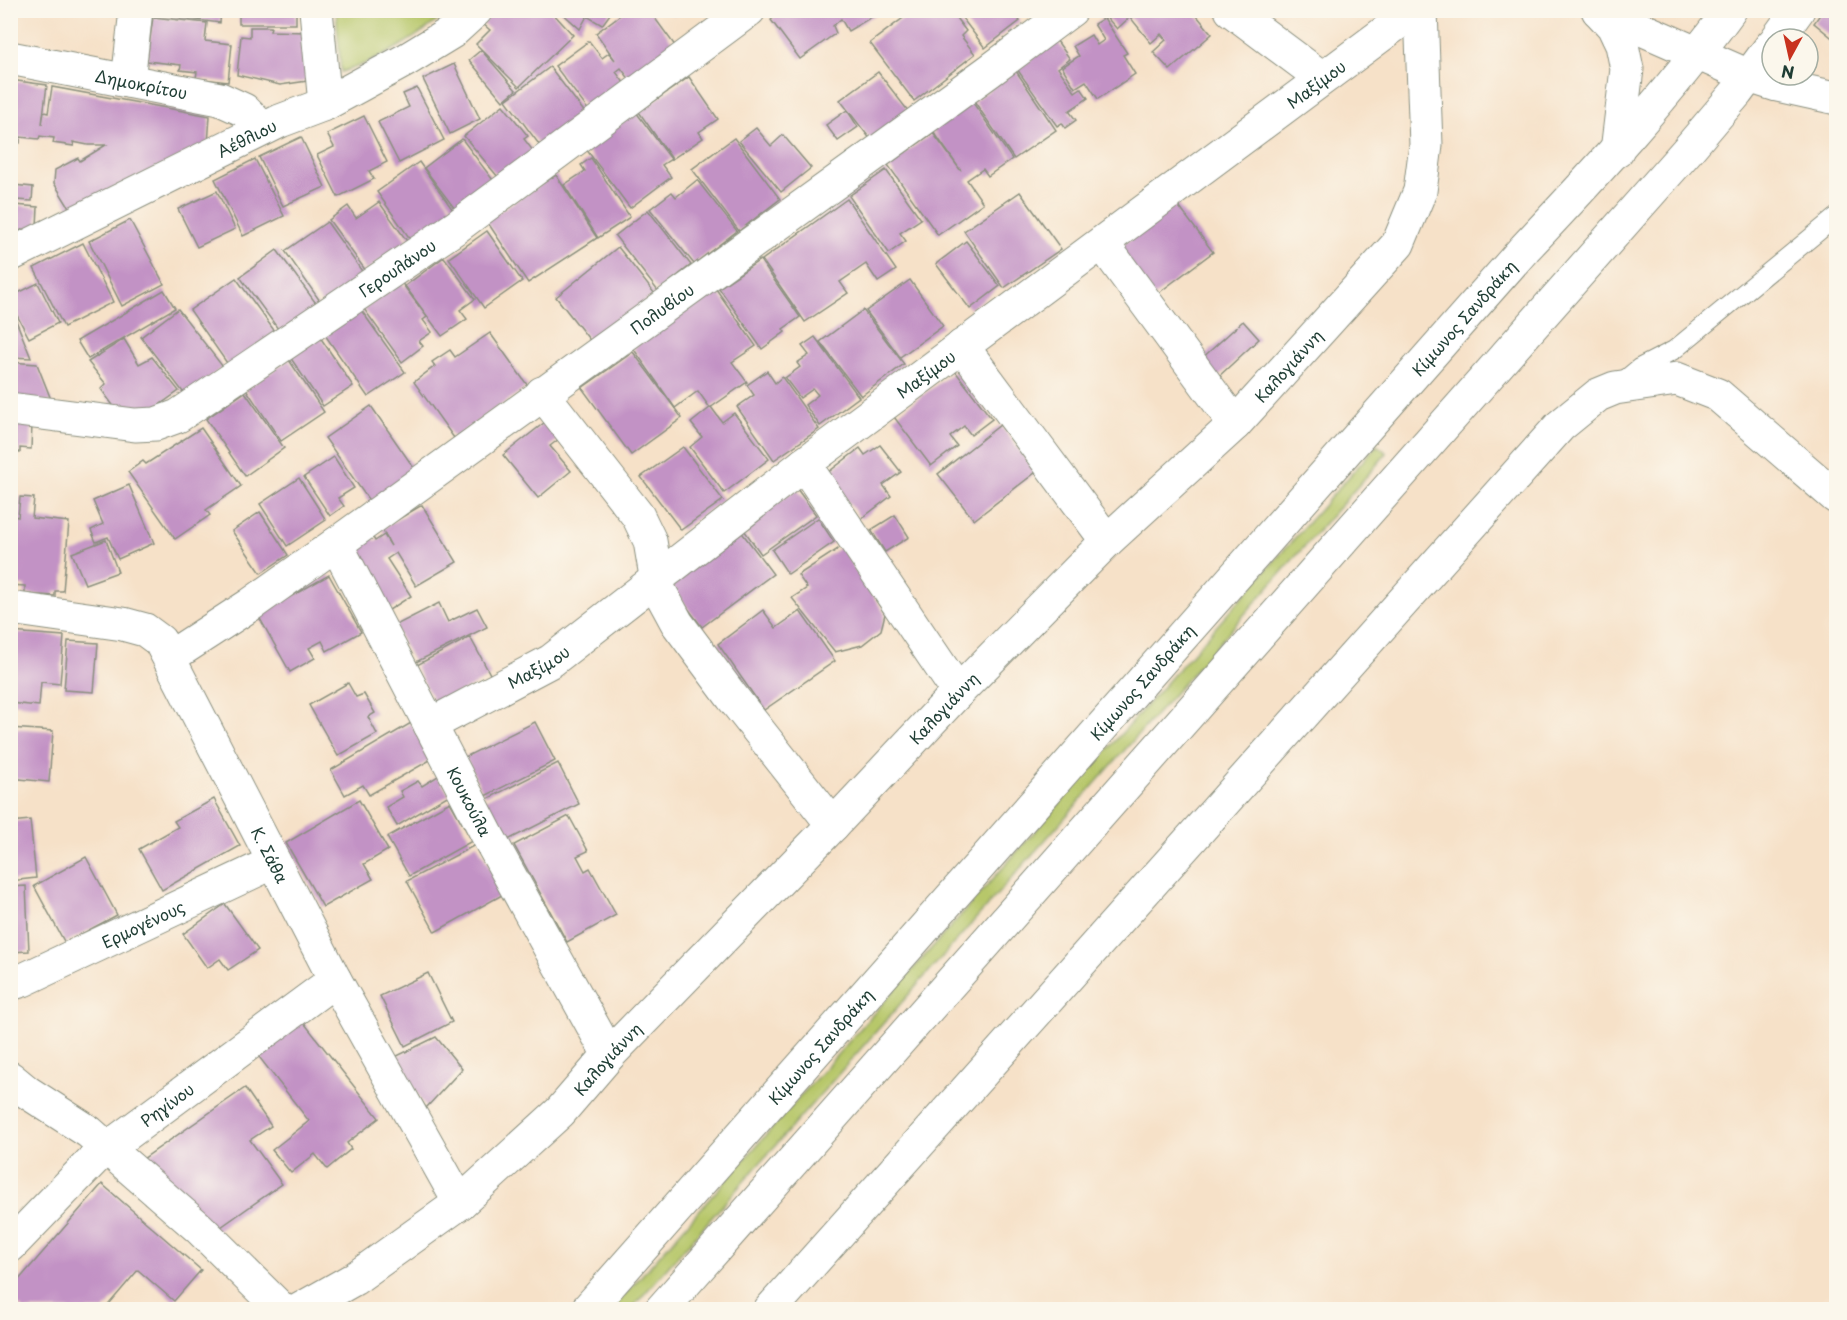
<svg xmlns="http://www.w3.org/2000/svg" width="1847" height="1320" viewBox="0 0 1847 1320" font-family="'Playpen Sans',sans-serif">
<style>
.green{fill:#b7c76a;stroke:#6b824f;stroke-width:1.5}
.building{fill:#c292c5}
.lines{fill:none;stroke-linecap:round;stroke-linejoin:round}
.service-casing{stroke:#8a8f7e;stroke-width:20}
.minor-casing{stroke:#8a8f7e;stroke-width:35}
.tertiary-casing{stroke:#8a8f7e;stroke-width:35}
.trunk-casing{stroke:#8a8f7e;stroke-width:35}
.service{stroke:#fff;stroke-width:18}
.minor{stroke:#fff;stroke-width:33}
.tertiary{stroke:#fff;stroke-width:33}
.trunk{stroke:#fff;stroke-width:33}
.labels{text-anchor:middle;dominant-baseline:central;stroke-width:6;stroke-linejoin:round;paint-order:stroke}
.street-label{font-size:16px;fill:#1f3d34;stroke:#fbf7ec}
</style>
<rect width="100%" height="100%" fill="#fbf7ec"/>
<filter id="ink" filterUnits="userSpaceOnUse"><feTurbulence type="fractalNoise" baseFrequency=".0167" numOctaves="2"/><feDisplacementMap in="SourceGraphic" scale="12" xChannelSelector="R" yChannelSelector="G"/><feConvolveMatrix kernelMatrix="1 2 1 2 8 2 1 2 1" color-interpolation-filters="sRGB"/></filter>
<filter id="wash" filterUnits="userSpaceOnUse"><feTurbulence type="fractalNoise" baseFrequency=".008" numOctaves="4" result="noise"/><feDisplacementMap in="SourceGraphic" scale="24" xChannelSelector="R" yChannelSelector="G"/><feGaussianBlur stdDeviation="1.35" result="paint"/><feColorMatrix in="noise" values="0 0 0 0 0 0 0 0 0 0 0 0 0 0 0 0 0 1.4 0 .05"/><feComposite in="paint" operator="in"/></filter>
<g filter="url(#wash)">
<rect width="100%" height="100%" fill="#f6e1c8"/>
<g class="green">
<path d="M336,11H450C421,35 378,62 341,72Z"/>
<polygon points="1377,445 1387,453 631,1309 612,1309"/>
</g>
<g id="blocks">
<g class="building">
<polygon points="145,10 221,10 220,23 145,13"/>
<rect x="239" y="10" width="57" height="14"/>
<polygon points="497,10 550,10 573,35 519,87 476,44 490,30 483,24"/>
<polygon points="559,10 613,10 602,25 587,16 580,29"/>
<polygon points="627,10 649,10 676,47 630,80 621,68 616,72 628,88 592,115 555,66 589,41 602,58 609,53 615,60 596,33"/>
<polygon points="666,10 679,10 674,16"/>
<polygon points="782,10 879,10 880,12 848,31 841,19 833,26 836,33 800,59 771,20"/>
<polygon points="903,10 950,10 966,31 961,36 975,54 914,101 870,43 907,15"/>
<polygon points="956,10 1012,10 1020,21 985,48"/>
<polygon points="1100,10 1192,10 1212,34 1170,70 1153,52 1166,40 1161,34 1151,43 1130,17 1117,29"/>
<polygon points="1823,10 1836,10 1836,41 1814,23"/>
<polygon points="153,17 207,23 205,41 232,44 228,82 196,78 197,72 180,70 181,65 147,61"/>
<polygon points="1104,18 1127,53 1123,55 1135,74 1098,99 1086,81 1075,88 1062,67 1079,56 1073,46 1091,35 1097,45 1104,40 1094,24"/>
<polygon points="250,27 271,27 270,31 305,32 307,81 280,85 237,75 241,36 250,37"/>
<polygon points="1057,41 1070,59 1058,68 1075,92 1081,88 1088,98 1069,111 1076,120 1065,128 1062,123 1057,126 1017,69"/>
<polygon points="481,50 516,90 503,101 469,60"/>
<polygon points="454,64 480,119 450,134 423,79"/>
<polygon points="550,67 589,118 544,151 506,100"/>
<polygon points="1016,71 1056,130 1014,159 974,101"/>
<polygon points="878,72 909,112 871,140 840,100"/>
<polygon points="689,77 718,119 699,132 703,138 672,159 639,112"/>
<polygon points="10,80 47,85 42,124 44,112 48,113 52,87 210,116 208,144 70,209 54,183 55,170 78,158 80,161 106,145 88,145 73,142 74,146 53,143 54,138 40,136 39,139 20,137 20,143 10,142"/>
<polygon points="417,88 444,140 399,163 378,122 409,107 403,94"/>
<polygon points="969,97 1012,159 988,176 983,169 967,180 983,203 938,235 888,165 933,133 961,171 929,125"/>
<polygon points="503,105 528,136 524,139 537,156 503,183 464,136"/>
<polygon points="847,110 858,127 838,141 826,125"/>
<polygon points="636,112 671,159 662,165 671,177 630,208 586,149"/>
<polygon points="364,116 387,162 369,171 374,179 338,197 317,155 334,147 327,134"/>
<polygon points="756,128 771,146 783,135 811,168 781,192 739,141"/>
<polygon points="301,137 325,187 283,206 259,157"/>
<polygon points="734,138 780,199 739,231 692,169"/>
<polygon points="462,139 496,184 458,213 424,168"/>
<polygon points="591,158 630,217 598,238 564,185 585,171 581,165"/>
<polygon points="255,159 284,216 243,236 215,179"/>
<polygon points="419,162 455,213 413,243 377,192"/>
<polygon points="886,170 921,219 900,233 906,241 889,253 849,196"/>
<polygon points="556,175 597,238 528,283 486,220"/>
<polygon points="697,180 737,231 694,264 650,209 672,192 676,197"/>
<polygon points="13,185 33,187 32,201 16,200 15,205 38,207 37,226 29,230 23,229 10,237 10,192 12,193"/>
<polygon points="217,191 235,229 197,247 178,209"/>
<polygon points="1020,192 1061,249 1004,288 964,231"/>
<polygon points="847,199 896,270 878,282 866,264 840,282 848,293 805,322 762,260"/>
<polygon points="379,202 407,241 366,271 329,220 348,206 356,218"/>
<polygon points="1177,204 1213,252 1153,297 1117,249"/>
<polygon points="648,210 691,265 658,291 615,236"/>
<polygon points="130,220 164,284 122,306 89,241"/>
<polygon points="327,222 364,274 322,304 285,251"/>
<polygon points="487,231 522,281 484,308 449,258"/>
<polygon points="966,241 1000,286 970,309 936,264"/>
<polygon points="83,243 113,302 64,327 34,268"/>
<polygon points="618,247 655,294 592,343 556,297"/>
<polygon points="277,250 318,306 281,333 240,277"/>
<polygon points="444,257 475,299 460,310 467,319 442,336 405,286"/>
<polygon points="760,260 800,317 783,329 785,332 762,349 719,288"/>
<polygon points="236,278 276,333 229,366 190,310"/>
<polygon points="910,280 943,326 900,357 866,311"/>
<polygon points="401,282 427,317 423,320 432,332 419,341 423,346 402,362 364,309"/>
<polygon points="38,283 58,323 29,338 10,302 10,297"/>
<polygon points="716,289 756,346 732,362 747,382 710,408 698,391 675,408 633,348"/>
<polygon points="164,290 175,308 88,359 77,341"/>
<polygon points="11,308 31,358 10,357"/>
<polygon points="178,309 223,367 186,396 141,337"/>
<polygon points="361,310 405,372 368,397 325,335"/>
<polygon points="863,310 904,364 861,396 820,342"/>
<polygon points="1243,321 1259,339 1217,378 1200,360"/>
<polygon points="490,333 528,386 454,438 414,382 435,366 432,362 450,350 455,357"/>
<polygon points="320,337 353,386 323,406 290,357"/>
<polygon points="815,337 859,397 820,426 805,405 818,395 813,389 800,398 785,378 800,367 797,363 809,355 802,346"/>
<polygon points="124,339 139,364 152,357 179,391 152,410 115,408 101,389 106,384 88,362"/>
<polygon points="633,352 682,418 631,455 582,388"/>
<polygon points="289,360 324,412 281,441 246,389"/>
<polygon points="10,362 37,364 52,402 10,398"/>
<polygon points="767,371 775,383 782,377 819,429 774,460 737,407 754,395 747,385"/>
<polygon points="955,371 992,419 971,435 964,426 950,437 957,446 931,466 894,417"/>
<polygon points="245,392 284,448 245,476 206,419"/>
<polygon points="371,406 416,471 370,502 325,438"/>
<polygon points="711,407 722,422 734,413 769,459 724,493 690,447 702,437 691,423"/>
<polygon points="549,419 563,436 550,446 571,471 538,498 503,455"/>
<polygon points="10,422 32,423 31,449 20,448 20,453 10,452"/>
<polygon points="1000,425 1036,472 974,520 938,474"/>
<polygon points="201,428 241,486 206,510 210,515 175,539 128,472 143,461 146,464"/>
<polygon points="880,445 901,472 883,485 891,496 861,519 826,474 860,448 865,455"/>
<polygon points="683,447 723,500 681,530 641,477"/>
<polygon points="334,457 354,488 338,498 344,506 330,516 304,477"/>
<polygon points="299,478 326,520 287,546 260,504"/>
<polygon points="129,485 154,543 118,559 108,537 96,542 91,530 103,524 93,501"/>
<polygon points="797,489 816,515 761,554 742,527"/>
<polygon points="20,497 34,498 32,518 69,522 63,591 55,591 55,596 25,594 25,586 10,585 13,516 18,517"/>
<polygon points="422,505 457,562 416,586 396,553 387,559 411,596 386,612 347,552 372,536 375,541 384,535 391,546 382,529"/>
<polygon points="260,512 288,555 261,573 232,531"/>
<polygon points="895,515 909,537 885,552 871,530"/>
<polygon points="818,518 834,542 788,574 772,550"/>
<polygon points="740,530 773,574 702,627 669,583"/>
<polygon points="106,540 118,572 85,584 72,553"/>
<polygon points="841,547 885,614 881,630 862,645 835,652 792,598 807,588 798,575"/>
<polygon points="329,575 361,632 327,651 322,641 309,648 315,658 290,672 258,615"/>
<polygon points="439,603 448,622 477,608 487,627 414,663 394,626"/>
<polygon points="763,610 776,628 800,611 835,661 764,710 718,644"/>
<polygon points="10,632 64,636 60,684 41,682 39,706 10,703"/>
<polygon points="470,637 491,676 436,705 415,666"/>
<polygon points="68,641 98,643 94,692 64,690"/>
<polygon points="348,683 356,697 364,694 375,713 368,717 377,734 338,756 309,705"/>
<polygon points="535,722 555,761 485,796 465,757"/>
<polygon points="411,723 432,759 369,795 363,785 345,795 331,770"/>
<polygon points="10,728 53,731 49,782 10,778"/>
<polygon points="558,763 579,804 504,842 483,801"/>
<polygon points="438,776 449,795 397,826 386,807 403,797 400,791 418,781 422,786"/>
<polygon points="214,799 240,846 162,890 139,849 178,827 174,821"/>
<polygon points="359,800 388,850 364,864 373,879 323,907 286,843"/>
<polygon points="450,802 472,841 409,876 387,837"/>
<polygon points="569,816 588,851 577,856 585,871 590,868 616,915 567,942 514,845"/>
<polygon points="30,820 36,878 10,881 10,822"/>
<polygon points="477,844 504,894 435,932 407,881"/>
<polygon points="86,857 117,915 65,943 34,886"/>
<polygon points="26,886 29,951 10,952 10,887"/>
<polygon points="225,904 258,950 228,970 220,959 207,968 183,934"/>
<polygon points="428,973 452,1022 405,1046 380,996"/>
<polygon points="301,1019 379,1118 347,1143 351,1149 327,1169 315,1154 291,1173 272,1150 309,1121 256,1053"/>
<polygon points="436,1037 462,1069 426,1108 395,1057"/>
<polygon points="245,1088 271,1126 250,1140 282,1184 201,1241 143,1159"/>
<polygon points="102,1184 201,1270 174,1301 138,1270 104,1310 24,1310 10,1298 10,1290"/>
</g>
</g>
</g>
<g filter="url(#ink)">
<use href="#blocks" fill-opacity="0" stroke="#8a8f7e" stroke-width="1.5"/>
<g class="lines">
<g class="service-casing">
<polyline id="service" points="1621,383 1639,368 1674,350 1836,217"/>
</g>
<g class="minor-casing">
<g id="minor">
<polyline points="316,10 325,104"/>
<polyline points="1231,10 1322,78"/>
<path id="s1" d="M10,58L220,99L244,110L263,129"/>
<polyline points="1749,76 1777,85 1836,98"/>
<polyline points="128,81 136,10"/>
<polyline points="1102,243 1235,424"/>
<path id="s2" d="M10,255L280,121L325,104L406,60L452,32L476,10"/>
<polyline points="962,346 1107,541"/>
<polyline points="542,393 638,516 650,541 658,588 677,623 732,697 833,825"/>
<path id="s3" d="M10,409L135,425L156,424L178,416L455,228L749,10"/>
<polyline points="804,464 958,692"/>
<path id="s4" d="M336,544L490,840L609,1055"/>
<path id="s5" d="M10,608L123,624L145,630L160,641L335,980L460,1203"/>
<path id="s6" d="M170,657L250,605L336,544L988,72L1071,10"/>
<path id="s7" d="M430,725L551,661L804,464L1415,10"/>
<path id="s8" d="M10,984L23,980L274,862"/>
<polyline points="10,1078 27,1092 89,1132 107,1148 199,1228 282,1310"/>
<path id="s9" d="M10,1246L97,1156L335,980"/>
<path id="s10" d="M299,1310L354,1279L460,1203L560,1112L609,1055L833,825L958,692L1107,541L1235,424L1398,244L1420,191L1426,145L1421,10"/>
<polyline points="770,1310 1560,426 1598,395 1615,388 1677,379 1718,395 1836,497"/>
</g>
</g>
<g class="tertiary-casing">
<polyline id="tertiary" points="1598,10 1749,76"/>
</g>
<g class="trunk-casing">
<g id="trunk">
<polyline points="1599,11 1613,26 1622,45 1627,69 1617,151"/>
<polyline points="1777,39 1798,10"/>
<path id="s11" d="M587,1310L1525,248C1597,172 1668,95 1730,10"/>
<polyline points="661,1310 1686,152 1737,92 1772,45"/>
</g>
</g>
<use href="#service" class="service"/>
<use href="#minor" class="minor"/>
<use href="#tertiary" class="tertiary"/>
<use href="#trunk" class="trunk"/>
</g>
</g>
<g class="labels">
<g class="street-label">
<text stroke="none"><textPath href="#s1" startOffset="134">Δημοκρίτου</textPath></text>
<text stroke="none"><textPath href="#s7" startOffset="1095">Μαξίμου</textPath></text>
<text stroke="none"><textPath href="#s2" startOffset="264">Αέθλιου</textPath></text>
<text stroke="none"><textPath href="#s3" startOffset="435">Γερουλάνου</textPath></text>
<text stroke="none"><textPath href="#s6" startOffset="603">Πολυβίου</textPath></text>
<text stroke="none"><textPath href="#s11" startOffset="1324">Κίμωνος Σανδράκη</textPath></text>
<text stroke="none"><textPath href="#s10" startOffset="1372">Καλογιάννη</textPath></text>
<text stroke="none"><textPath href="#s7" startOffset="609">Μαξίμου</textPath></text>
<text stroke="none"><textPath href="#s7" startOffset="123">Μαξίμου</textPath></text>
<text stroke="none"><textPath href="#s11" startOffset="838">Κίμωνος Σανδράκη</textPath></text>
<text stroke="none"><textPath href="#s10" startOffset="886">Καλογιάννη</textPath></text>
<text stroke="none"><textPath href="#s4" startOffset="290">Κουκούλα</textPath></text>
<text stroke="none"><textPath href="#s5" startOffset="396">Κ. Σάθα</textPath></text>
<text stroke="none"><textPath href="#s8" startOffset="146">Ερμογένους</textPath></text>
<text stroke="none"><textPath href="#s11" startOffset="352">Κίμωνος Σανδράκη</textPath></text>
<text stroke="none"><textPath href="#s10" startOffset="400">Καλογιάννη</textPath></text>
<text stroke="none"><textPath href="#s9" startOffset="212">Ρηγίνου</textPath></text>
</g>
</g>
<rect width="1847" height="1320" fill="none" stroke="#fbf7ec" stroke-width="36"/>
<g transform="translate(1790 57) rotate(188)"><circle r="28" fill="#fbf7ec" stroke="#a3ada2" stroke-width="1.5"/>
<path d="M0-4.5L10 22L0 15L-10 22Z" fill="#c8321e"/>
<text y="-9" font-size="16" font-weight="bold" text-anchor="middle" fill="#1f3d34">N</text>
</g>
</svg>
